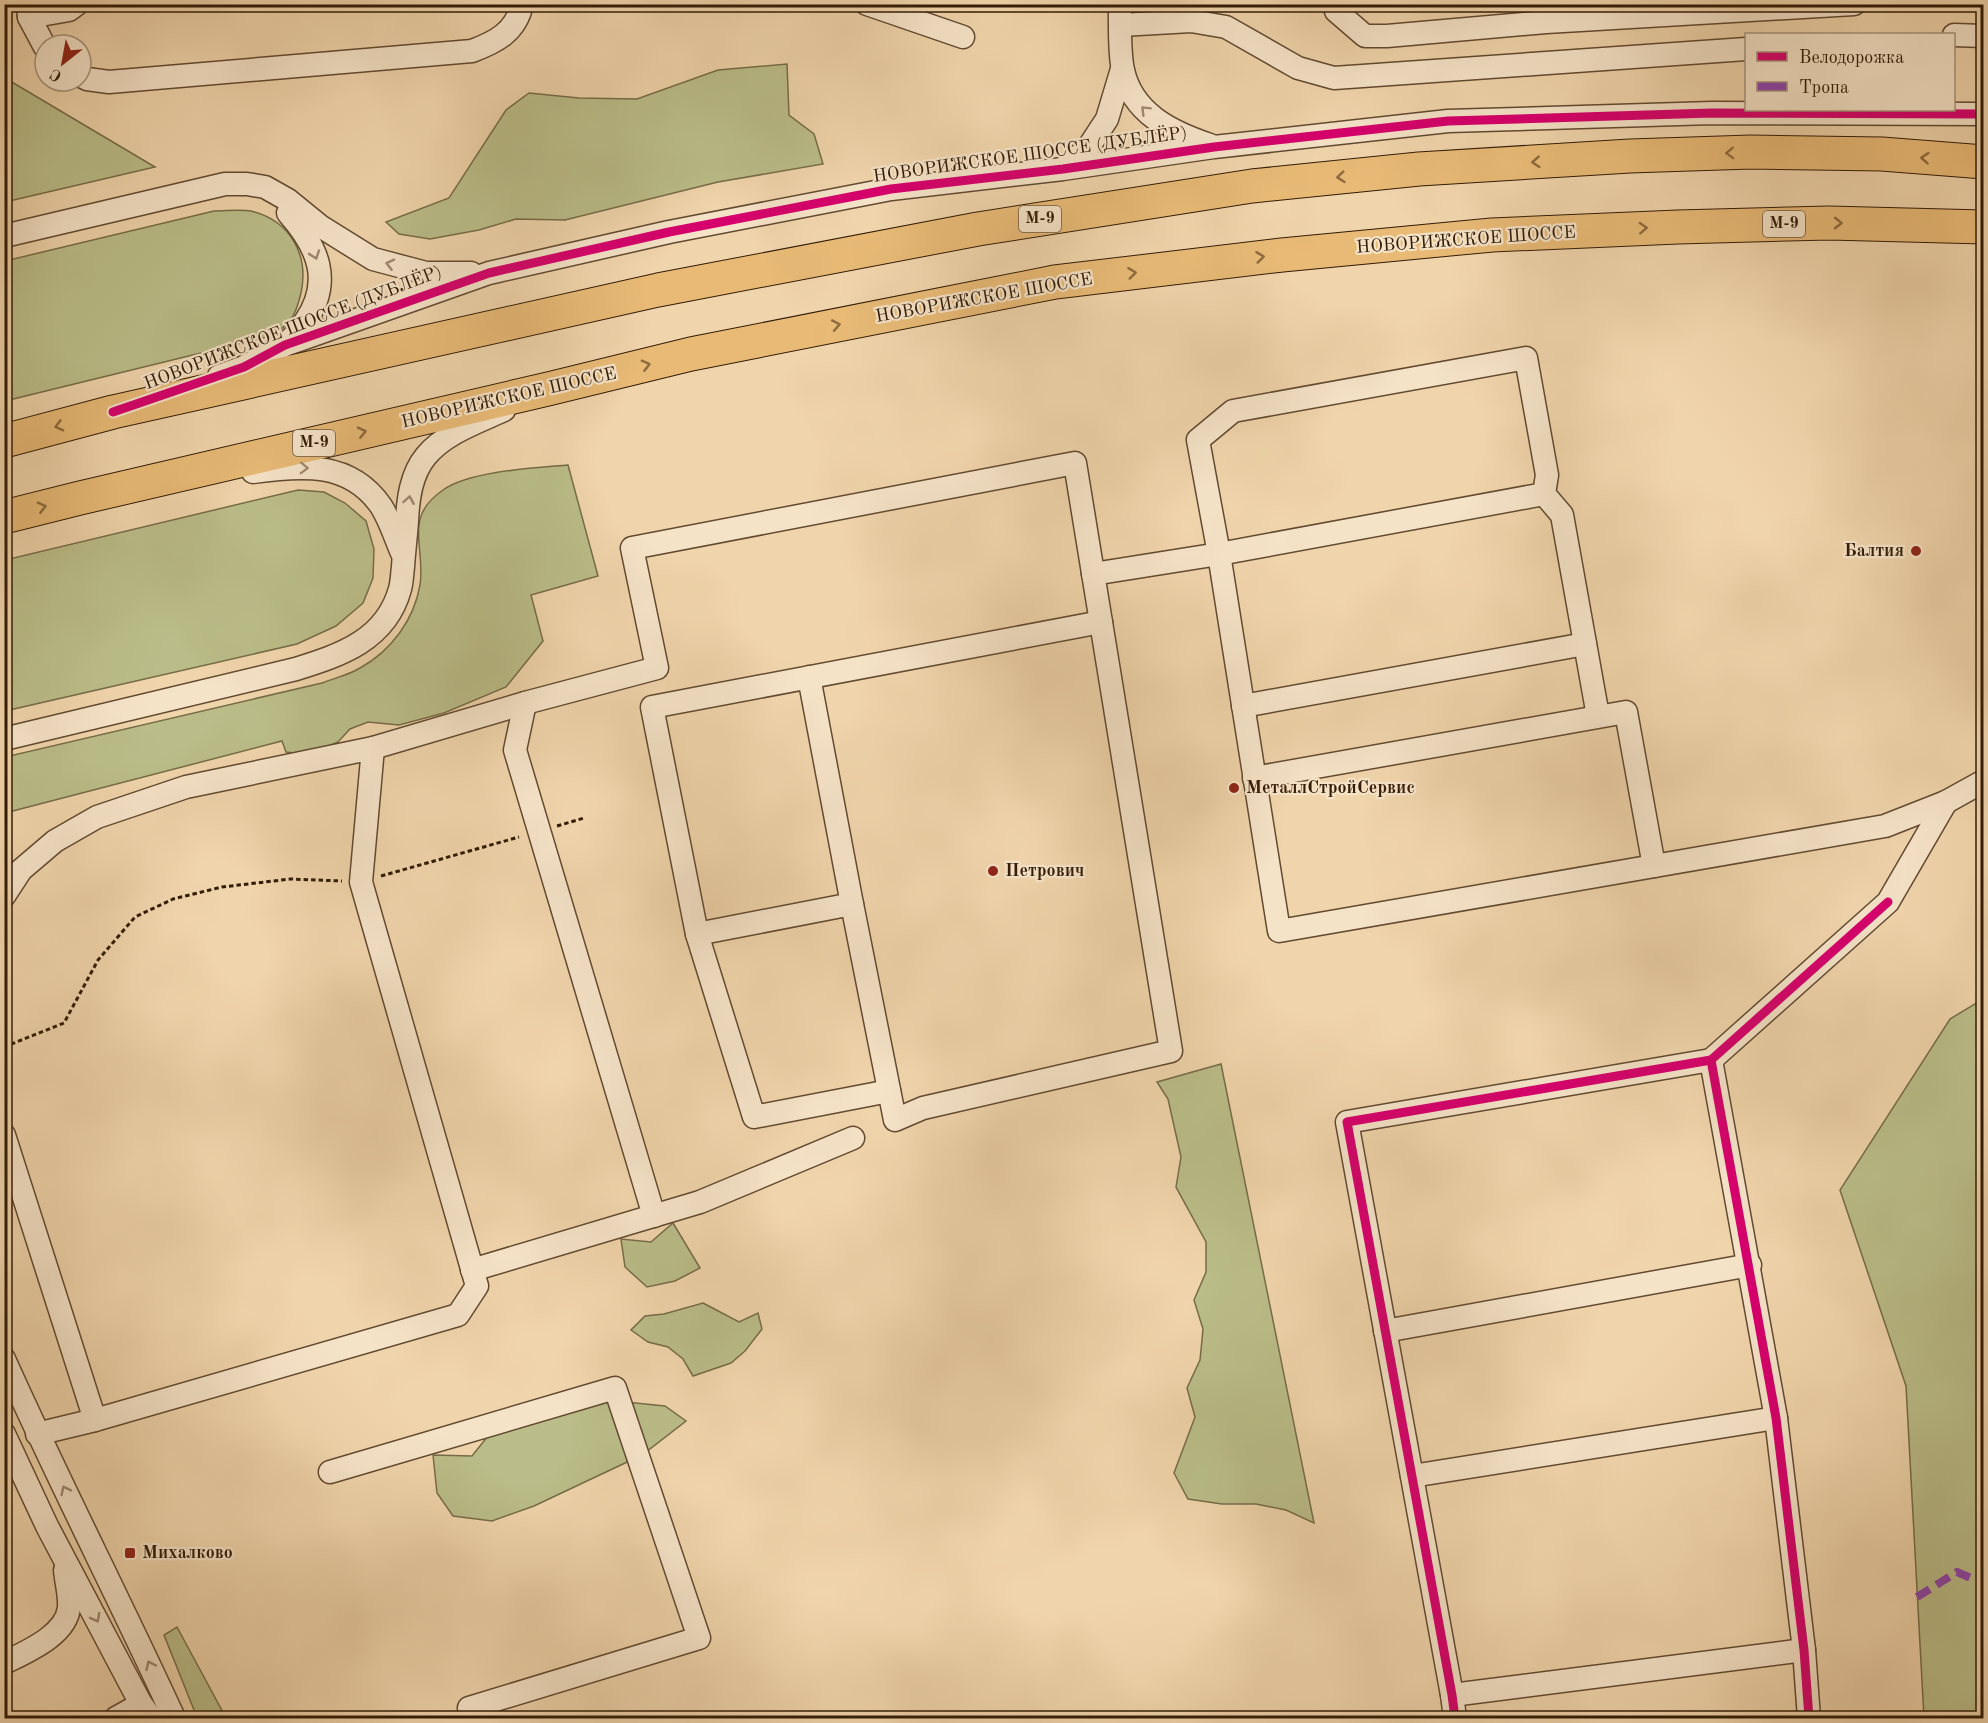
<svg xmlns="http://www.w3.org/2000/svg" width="1988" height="1723" viewBox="0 0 1988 1723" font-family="'Old Standard TT',serif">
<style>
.green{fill:#babd89;stroke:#766c48;stroke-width:1.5}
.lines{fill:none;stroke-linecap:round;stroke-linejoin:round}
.minor-casing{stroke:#624a30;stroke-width:25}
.highway-casing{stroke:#321c07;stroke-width:35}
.path{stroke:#321c07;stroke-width:3;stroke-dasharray:4.5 3;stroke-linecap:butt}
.minor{stroke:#f5e3c8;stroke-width:22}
.highway{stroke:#e8ba76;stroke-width:33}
.quiet{stroke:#8e44ad;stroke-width:8;stroke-dasharray:15 8;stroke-linecap:butt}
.cycleway-casing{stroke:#f5e3c8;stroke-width:13}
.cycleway{stroke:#d6006c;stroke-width:9}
.oneway{stroke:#9d8971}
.oneway2{stroke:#8d6b3e}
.poi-dot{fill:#8f2418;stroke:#f5e3c8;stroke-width:2}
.labels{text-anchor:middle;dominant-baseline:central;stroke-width:4.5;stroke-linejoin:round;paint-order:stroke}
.shield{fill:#f5e3c8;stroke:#6c5841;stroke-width:1.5}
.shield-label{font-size:16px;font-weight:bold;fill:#321c07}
.street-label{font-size:18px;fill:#321c07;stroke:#f5e3c8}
.poi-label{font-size:18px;font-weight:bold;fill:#321c07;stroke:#f5e3c8;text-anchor:start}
</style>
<rect width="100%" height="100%" fill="#f0d4ab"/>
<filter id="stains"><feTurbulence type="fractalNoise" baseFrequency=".00333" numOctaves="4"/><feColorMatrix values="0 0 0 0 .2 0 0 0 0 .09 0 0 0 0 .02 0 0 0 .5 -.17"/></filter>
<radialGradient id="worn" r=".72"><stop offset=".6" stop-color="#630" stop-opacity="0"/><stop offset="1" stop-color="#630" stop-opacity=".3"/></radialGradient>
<g class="green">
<polygon points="787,64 789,115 814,134 823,164 718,182 565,220 516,219 479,230 430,239 399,234 386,222 449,198 506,110 529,93 579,98 637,99 718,70"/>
<polygon points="5,78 155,167 5,202"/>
<path d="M214,211C226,211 240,209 251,211C291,221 309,255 301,293C299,301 296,313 291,319C287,325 280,330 274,335L5,401V261Z"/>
<path d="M568,465L598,576L531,595L543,641L506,687L444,713L399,725L368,722L350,729L338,742L316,752L294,753L286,752L282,741L5,813V757L322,683C334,678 349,675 360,668C391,651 414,620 420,585C426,547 402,518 443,490C470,471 535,468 568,465Z"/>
<polygon points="298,490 324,492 345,503 366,521 374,549 373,578 363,603 336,626 297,644 5,711 5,560"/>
<polygon points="1983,999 1983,1718 1924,1718 1906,1386 1840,1190 1950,1019"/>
<polygon points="1221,1064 1314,1523 1286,1510 1256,1504 1222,1504 1188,1499 1174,1473 1195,1417 1187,1388 1200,1360 1203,1329 1194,1300 1206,1272 1206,1242 1176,1187 1181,1157 1168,1099 1157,1082"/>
<polygon points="673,1223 700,1268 675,1281 647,1287 625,1267 621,1239 651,1242"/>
<polygon points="703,1303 739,1322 758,1313 762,1329 745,1351 731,1363 693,1376 683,1359 668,1347 648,1342 631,1330 645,1316 664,1314"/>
<polygon points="576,1397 665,1406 686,1421 642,1455 534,1506 492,1521 453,1516 437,1493 433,1455 472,1456 496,1426"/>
<polygon points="177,1627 226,1718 198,1718 194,1710 164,1635"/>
</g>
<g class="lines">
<g class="minor-casing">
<g id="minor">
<polyline points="28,4 29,17 69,10 77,4"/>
<polyline points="867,4 963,37"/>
<path d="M1120,4C1120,24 1119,52 1123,70C1132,113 1171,132 1210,145"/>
<polyline points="1334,4 1336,11 1365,36 1387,36 1546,22 1854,4"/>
<polyline points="29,17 45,47"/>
<polyline points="1121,25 1191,21 1226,27 1298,68 1334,78 1746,49"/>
<polyline points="1954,35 1984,36"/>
<path d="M81,76L87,79L109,82L472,51C496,42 516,32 522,4"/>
<polyline points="1064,168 1088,148 1107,119 1122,69"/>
<polyline points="4,236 225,184 247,184 265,187 288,200 320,226 373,259 426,273 471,273"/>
<path d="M287,343C293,337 300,330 305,322C333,281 318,247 288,213"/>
<polyline points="219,376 244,367 285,345 489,273 669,232 891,189 1063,169 1214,147 1448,121 1712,113 1984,114"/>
<path d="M253,472C301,465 350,461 381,506C390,520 395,537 402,553"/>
<polyline points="1544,494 1547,475 1526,358 1233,411 1198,440 1219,554 1544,494 1562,515 1598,716"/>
<polyline points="1093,574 1219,554 1279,931 1885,826 1946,802 1984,781"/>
<polyline points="809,677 852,904 697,934 652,707 1101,622"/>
<polyline points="525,703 515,750 654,1216"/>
<polyline points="1243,706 1585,644"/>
<path d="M4,739L296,669C341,655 386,640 400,589C402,582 402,574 403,567C404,551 406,536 407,521C408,499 411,474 426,456C445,433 478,422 504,410"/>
<polyline points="373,748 525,703 657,668 632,548 1075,463 1171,1051 923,1108 895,1120 852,904"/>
<polyline points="1254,778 1626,712 1654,866"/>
<polyline points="4,896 21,870 55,841 97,817 186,787 373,748 361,882 477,1286 458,1315 95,1420 4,1135"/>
<polyline points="697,934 754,1117 889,1091"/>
<polyline points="472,1270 700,1202 853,1138"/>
<polyline points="1385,1331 1750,1265"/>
<path d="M4,1359C58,1480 119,1598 174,1718"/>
<polyline points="4,1434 47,1526 141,1704 151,1718"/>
<polyline points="37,1434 95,1420"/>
<polyline points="330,1472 615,1388 699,1638 469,1708 472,1718"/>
<polyline points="1412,1476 1776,1418"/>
<path d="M4,1663C26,1652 67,1635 69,1607C70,1596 66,1582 65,1570"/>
<polyline points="1452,1695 1804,1650"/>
<polyline points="116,1718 141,1704"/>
<polyline points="1455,1718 1452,1695 1347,1122 1711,1060"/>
<polyline points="1809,1718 1804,1650 1776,1418 1711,1060 1888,902 1946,802"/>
</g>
</g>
<g class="highway-casing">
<g id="highway">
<polyline points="4,441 113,412 658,290 978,229 1252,186 1419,169 1630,156 1751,152 1882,154 1984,162"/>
<polyline points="4,517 80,498 548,389 691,354 1055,282 1282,255 1492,235 1678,227 1829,223 1984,227"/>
</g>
</g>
<g class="path">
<polyline points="557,826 584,818"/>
<polyline points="381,876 519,837"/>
<polyline points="4,1047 64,1023 98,960 135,917 173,899 222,887 290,879 342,881"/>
</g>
<use href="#minor" class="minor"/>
<use href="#highway" class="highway"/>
<polyline class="quiet" points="1917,1597 1957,1572 1980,1582 1984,1580"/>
<g class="cycleway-casing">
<g id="cycleway">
<polyline points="113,412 244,367 285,345 489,273 669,232 891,189 1063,169 1214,147 1448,121 1712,113 1984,114"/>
<polyline points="1455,1718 1452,1695 1347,1122 1711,1060"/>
<polyline points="1809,1718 1804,1650 1776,1418 1711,1060 1888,902"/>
</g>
</g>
<use href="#cycleway" class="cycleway"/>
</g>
<defs><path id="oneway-chevron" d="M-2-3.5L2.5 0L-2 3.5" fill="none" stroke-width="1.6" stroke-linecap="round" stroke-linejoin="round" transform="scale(1.5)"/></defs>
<g class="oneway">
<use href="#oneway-chevron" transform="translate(1145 110) rotate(-135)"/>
<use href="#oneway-chevron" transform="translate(315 255) rotate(71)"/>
<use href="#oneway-chevron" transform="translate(390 264) rotate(-166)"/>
<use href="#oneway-chevron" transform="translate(304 468) rotate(2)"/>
<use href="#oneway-chevron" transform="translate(409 500) rotate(-80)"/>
<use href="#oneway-chevron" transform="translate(65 1490) rotate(-116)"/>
<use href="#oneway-chevron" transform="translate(96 1618) rotate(62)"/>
<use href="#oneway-chevron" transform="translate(150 1665) rotate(-115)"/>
</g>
<g class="oneway2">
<use href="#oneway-chevron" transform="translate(1730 153) rotate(178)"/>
<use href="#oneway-chevron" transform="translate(1925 158) rotate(-176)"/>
<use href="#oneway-chevron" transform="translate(1536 162) rotate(176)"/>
<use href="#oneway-chevron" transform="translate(1341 177) rotate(174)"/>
<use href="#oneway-chevron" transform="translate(1838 223) rotate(1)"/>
<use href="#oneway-chevron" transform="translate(1643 228) rotate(-3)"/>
<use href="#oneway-chevron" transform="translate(1260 257) rotate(-7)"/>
<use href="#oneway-chevron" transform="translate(1132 273) rotate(-7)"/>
<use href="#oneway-chevron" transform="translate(836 325) rotate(-11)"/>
<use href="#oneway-chevron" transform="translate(646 365) rotate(-14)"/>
<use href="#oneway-chevron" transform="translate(59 426) rotate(165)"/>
<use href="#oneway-chevron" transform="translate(362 432) rotate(-13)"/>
<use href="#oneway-chevron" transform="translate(42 507) rotate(-14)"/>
</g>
<g class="poi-dot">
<circle cx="1916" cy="551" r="6"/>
<circle cx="1234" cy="788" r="6"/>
<circle cx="993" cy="871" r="6"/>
<rect x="124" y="1547" width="12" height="12" rx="3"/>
</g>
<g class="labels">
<g class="shield">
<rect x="1019" y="206" width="42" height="26" rx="4.5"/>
<rect x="1763" y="211" width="42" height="26" rx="4.5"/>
<rect x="293" y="430" width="42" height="26" rx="4.5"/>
</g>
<g class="shield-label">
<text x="1040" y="219">М-9</text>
<text x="1784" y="224">М-9</text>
<text x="314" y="443">М-9</text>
</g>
<g class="street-label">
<text transform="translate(1030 155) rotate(-8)">НОВОРИЖСКОЕ ШОССЕ (ДУБЛЁР)</text>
<text transform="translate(1466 240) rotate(-4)">НОВОРИЖСКОЕ ШОССЕ</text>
<text transform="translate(984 298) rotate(-10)">НОВОРИЖСКОЕ ШОССЕ</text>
<text transform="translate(293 328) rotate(-21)">НОВОРИЖСКОЕ ШОССЕ (ДУБЛЁР)</text>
<text transform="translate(509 398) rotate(-13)">НОВОРИЖСКОЕ ШОССЕ</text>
</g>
<g class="poi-label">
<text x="1904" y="551" text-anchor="end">Балтия</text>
<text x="1246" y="788">МеталлСтройСервис</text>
<text x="1005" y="871">Петрович</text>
<text x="142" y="1553">Михалково</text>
</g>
</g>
<rect width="1988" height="1723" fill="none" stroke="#f0d4ab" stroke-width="24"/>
<rect x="6" y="6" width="1976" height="1711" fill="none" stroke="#321c07" stroke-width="3"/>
<rect x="12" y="12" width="1964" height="1699" fill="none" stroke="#321c07" stroke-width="1.5"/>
<rect x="1745" y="33" width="210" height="78" fill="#f5e3c8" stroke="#a7937b" stroke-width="1.5"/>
<rect x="1757" y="52" width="30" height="9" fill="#d6006c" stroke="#a7937b" stroke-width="1.5"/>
<text x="1799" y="63" font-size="18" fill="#321c07">Велодорожка</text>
<rect x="1757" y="82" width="30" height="9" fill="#8e44ad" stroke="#a7937b" stroke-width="1.5"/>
<text x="1799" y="93" font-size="18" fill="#321c07">Тропа</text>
<g transform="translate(63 63) rotate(211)"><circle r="28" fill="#f5e3c8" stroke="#a7937b" stroke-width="1.5"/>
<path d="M0-4.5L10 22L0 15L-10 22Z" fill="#8f2418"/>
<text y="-9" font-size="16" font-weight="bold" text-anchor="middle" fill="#321c07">С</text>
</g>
<rect width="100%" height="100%" filter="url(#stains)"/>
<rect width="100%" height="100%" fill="url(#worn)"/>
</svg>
